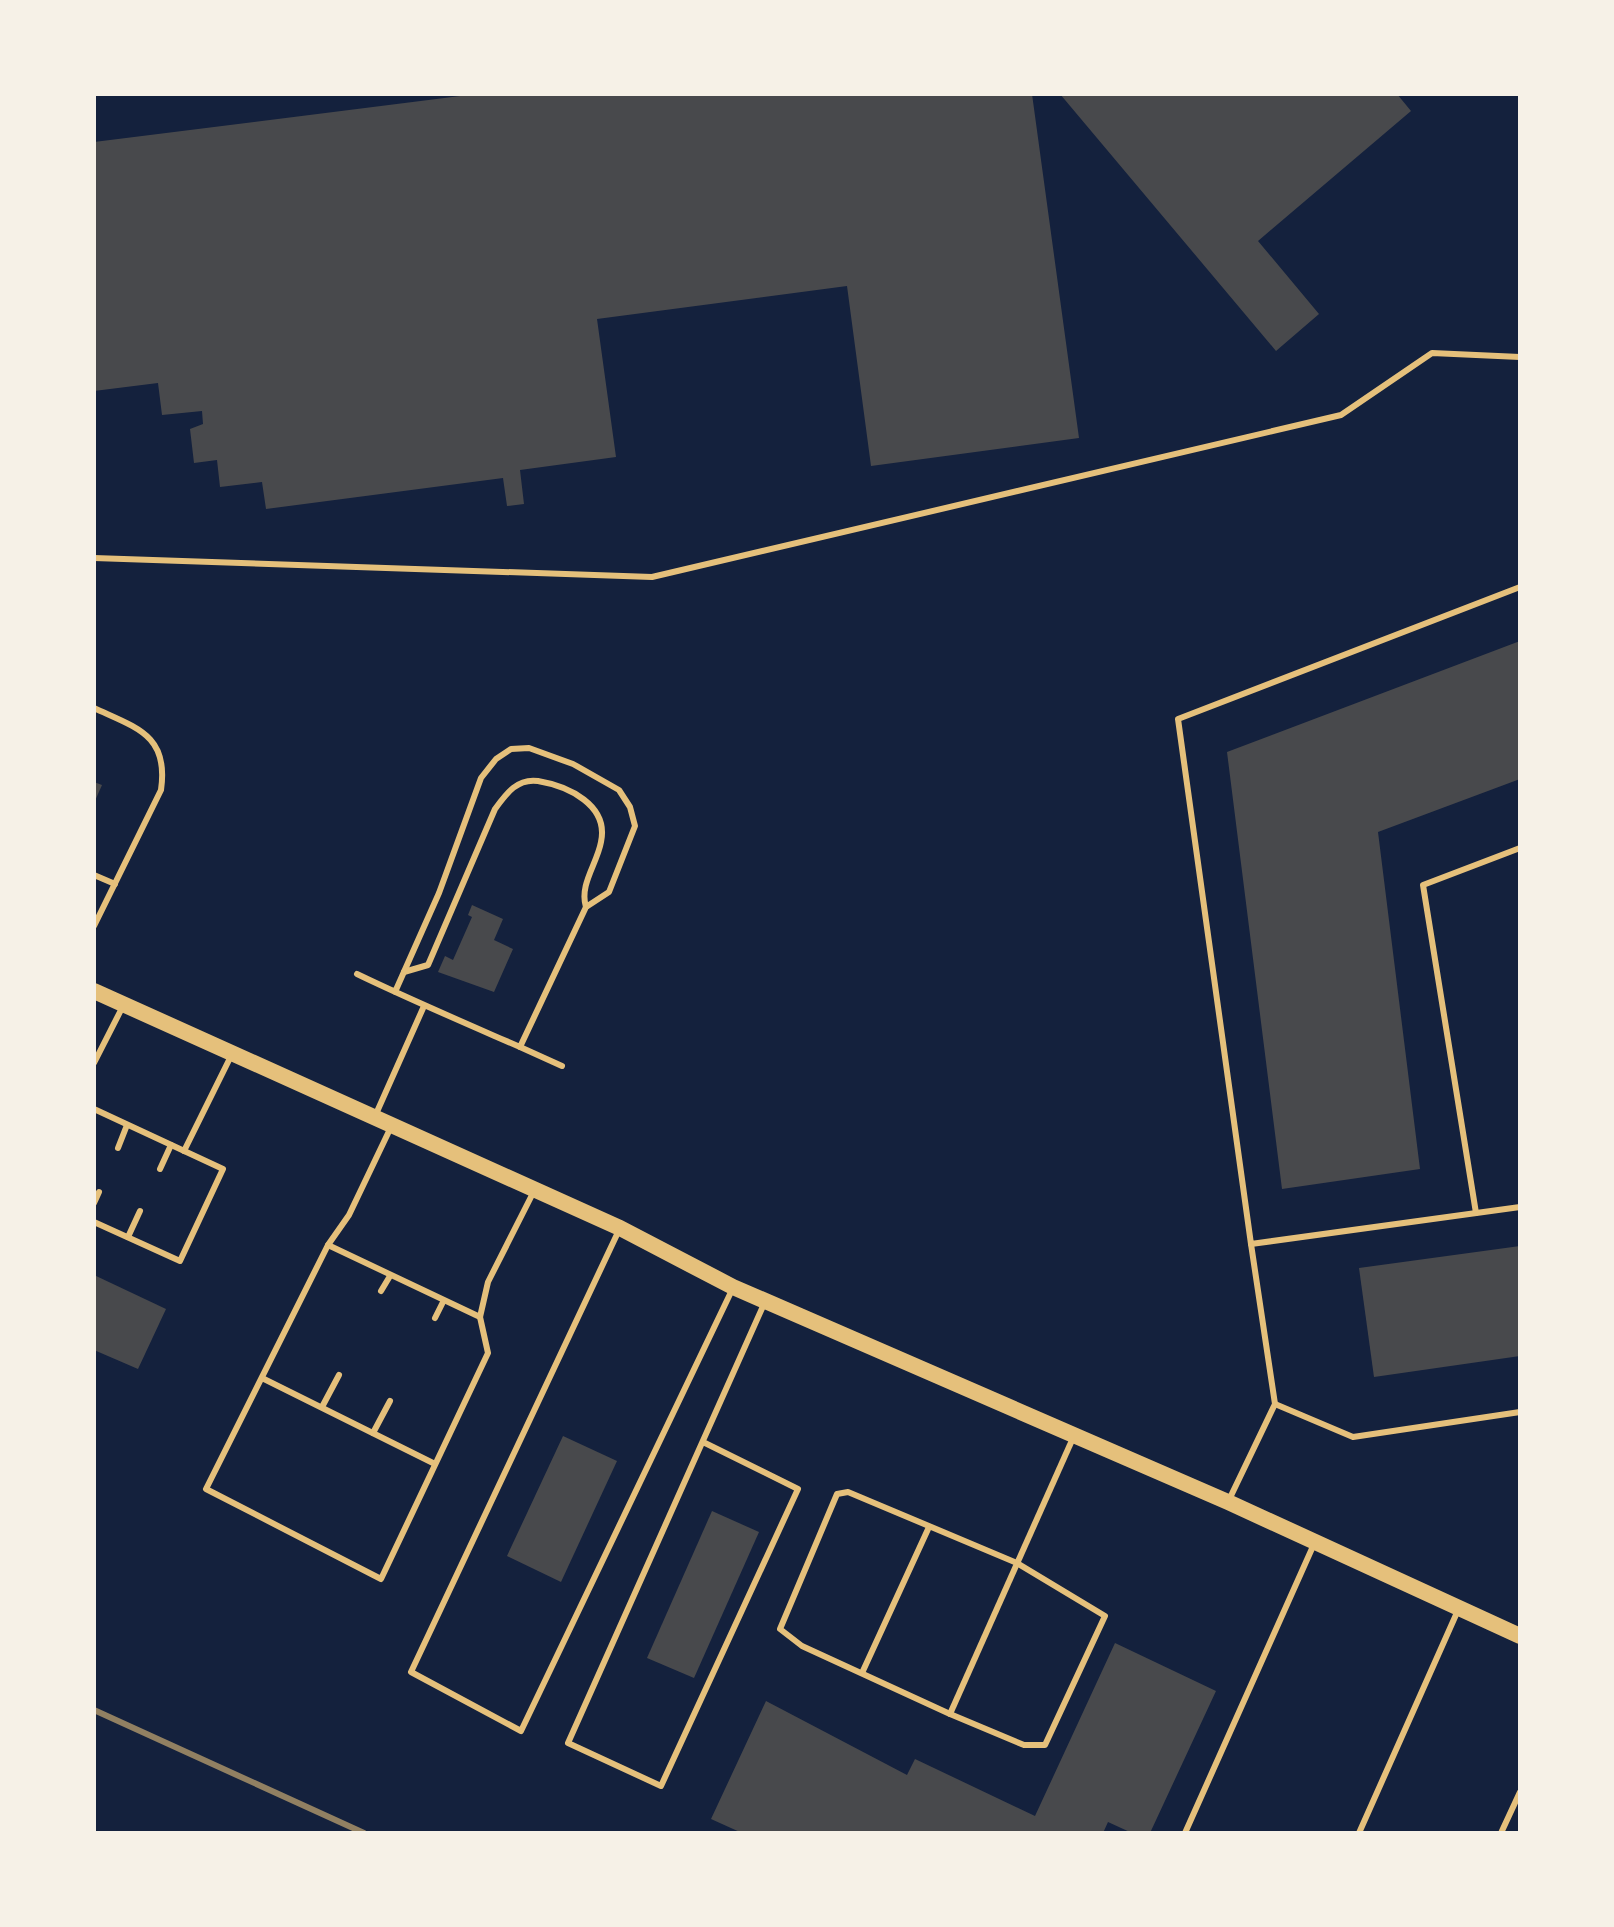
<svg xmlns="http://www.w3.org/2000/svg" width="1614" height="1927" viewBox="0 0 1614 1927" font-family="Signika,sans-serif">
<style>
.building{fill:#48494c}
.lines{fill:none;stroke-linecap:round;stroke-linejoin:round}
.service{stroke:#e5c07b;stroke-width:6}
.secondary{stroke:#e5c07b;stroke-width:16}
.rail{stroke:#918062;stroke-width:6}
</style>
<rect width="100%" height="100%" fill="#14213d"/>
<g class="building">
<polygon points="476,94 1032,94 1079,438 871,466 847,286 597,319 616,457 520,470 524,504 507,506 503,478 266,509 262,482 220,487 217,460 194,463 190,429 203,424 202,411 162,415 158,383 94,391 94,142"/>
<polygon points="1060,94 1397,94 1411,111 1258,241 1319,314 1276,351"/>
<polygon points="1520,641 1520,779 1378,832 1420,1169 1282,1189 1227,752"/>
<polygon points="94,782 102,785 94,803"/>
<polygon points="472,905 503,919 494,940 513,949 494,992 438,972 445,956 453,960 472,917 468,915"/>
<polygon points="1520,1246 1520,1356 1374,1377 1359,1268"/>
<polygon points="94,1275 166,1309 138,1369 94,1350"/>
<polygon points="563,1436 617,1461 561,1582 507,1556"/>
<polygon points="712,1511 759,1532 694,1678 647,1658"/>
<polygon points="1115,1643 1216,1691 1150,1833 1132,1833 1108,1822 1103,1833 742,1833 711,1819 766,1701 907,1775 915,1759 1035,1816"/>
</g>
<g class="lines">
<g class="service">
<polyline points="94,558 652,577 1341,415 1432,353 1520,357"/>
<polyline points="1520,587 1178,719 1251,1244 1520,1207"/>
<path d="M94,708C137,728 169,735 161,790L94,926"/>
<polyline points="94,875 115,884"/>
<path d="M404,972L428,965L495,809C506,794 517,778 538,781C568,786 609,805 601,842C597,864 579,885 586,907"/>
<path d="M357,974C411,1000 465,1023 520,1047L586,907L609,892L635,826L630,807L619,790L573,764L529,748L511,749L496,759L481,778L439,893L395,992"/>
<polyline points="520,1047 562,1066"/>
<polyline points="94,1063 123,1006"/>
<polyline points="94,1109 223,1169 180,1261 94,1222"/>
<polyline points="376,1114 424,1006"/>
<polyline points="391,1127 349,1215 328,1245 206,1489 381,1579 488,1353 480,1317 488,1282 534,1191"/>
<polyline points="118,1148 127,1125"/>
<polyline points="184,1151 232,1054"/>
<polyline points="160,1169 171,1145"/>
<polyline points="94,1203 99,1192"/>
<polyline points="1476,1213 1423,885 1520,848"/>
<polyline points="620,1228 411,1672 521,1731 732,1290"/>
<polyline points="128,1237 140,1211"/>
<polyline points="328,1245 480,1317"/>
<polyline points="381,1291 390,1276"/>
<polyline points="435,1318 443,1302"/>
<polyline points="262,1378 435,1464"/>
<polyline points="1275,1404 1353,1437 1520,1412"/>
<polyline points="322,1407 339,1375"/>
<polyline points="373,1433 390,1401"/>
<polyline points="703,1442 798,1489 661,1786 568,1743 764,1304"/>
<polygon points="848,1492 1017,1563 1105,1616 1045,1745 1024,1745 950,1714 802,1646 780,1629 837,1494"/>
<polyline points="1228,1502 1275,1404 1251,1244"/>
<polyline points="862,1673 929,1527"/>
<polyline points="950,1714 1073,1438"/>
<polyline points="1185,1833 1314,1544"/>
<polyline points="1359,1833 1459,1608"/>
<polyline points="1501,1833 1520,1792"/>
</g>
<polyline class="secondary" points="94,991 620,1228 733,1287 1228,1502 1520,1636"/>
<polyline class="rail" points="94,1710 364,1833"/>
</g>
<rect width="1614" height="1927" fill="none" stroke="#f6f1e7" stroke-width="192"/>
</svg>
